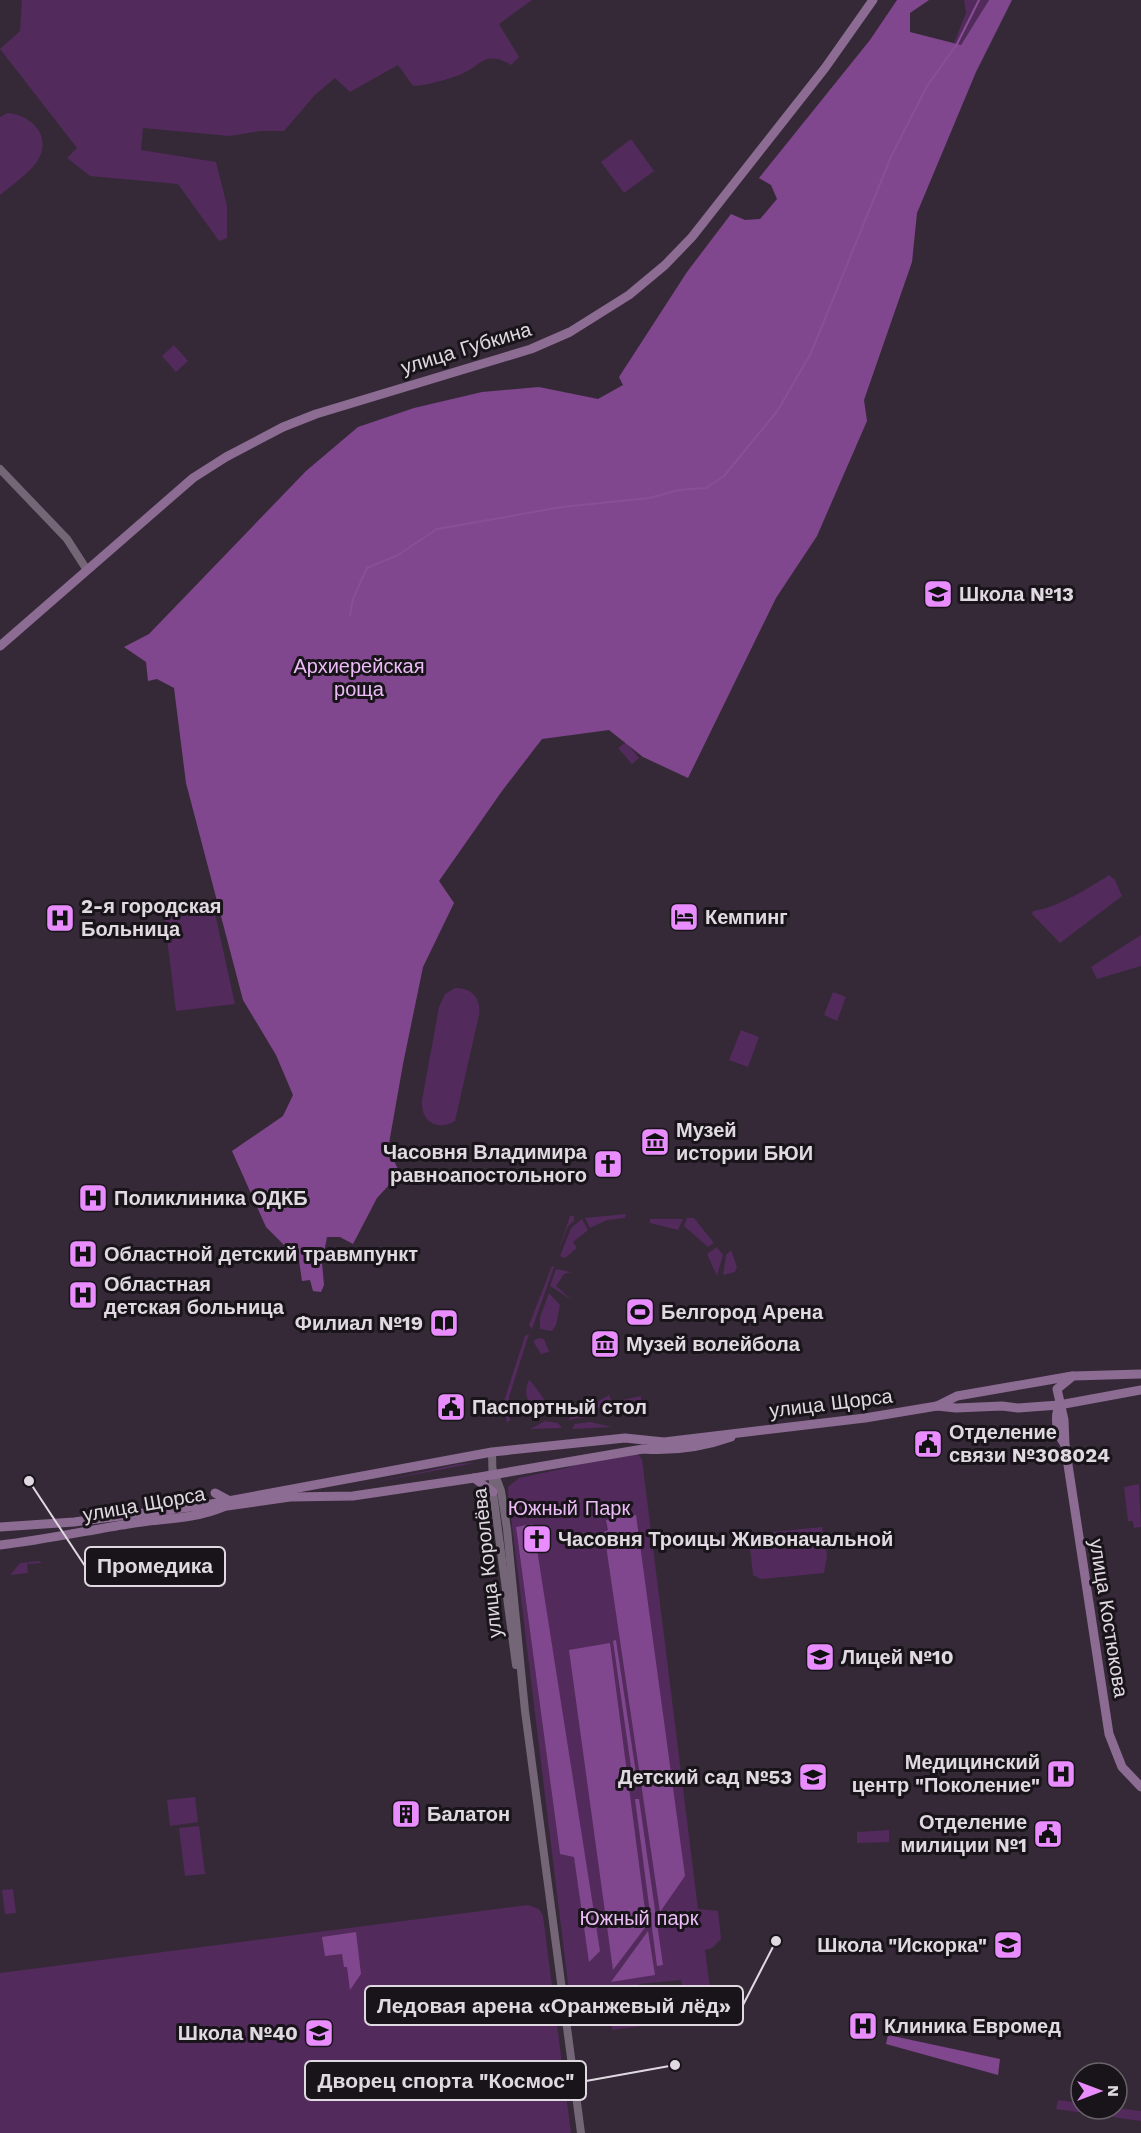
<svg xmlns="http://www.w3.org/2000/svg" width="1141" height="2133" viewBox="0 0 1141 2133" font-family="'Work Sans',sans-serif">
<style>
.green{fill:#522a5b;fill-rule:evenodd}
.forest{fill:#81478e}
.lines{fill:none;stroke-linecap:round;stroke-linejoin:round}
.stream{stroke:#894f96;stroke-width:2}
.minor{stroke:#746677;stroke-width:8}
.major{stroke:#8c6c93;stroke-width:9}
.labels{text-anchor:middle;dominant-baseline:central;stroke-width:6;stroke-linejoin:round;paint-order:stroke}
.street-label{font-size:20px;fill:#e1d9e2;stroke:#19141a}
.poi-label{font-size:20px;font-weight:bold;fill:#e1d9e2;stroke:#19141a;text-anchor:start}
.park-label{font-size:20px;fill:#ebbcf6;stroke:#19141a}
.leader{fill:none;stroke:#e1d9e2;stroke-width:2}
.callout-dot{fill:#e1d9e2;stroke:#19141a;stroke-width:2}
.callout{fill:#19141a;stroke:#e1d9e2;stroke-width:2}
.callout-label{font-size:21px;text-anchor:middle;font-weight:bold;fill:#e1d9e2}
</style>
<rect width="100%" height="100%" fill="#352938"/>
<g class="green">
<path d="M22,0H532L499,24L519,57L511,65C485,49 480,67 460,75C444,80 429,85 413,86L398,65L350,92L335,78L315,95L284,131H260L230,136L143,128L141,150L216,162L227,206V238L219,241L178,184L90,176L67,158L77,148L0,49L20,31Z"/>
<polygon points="964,0 989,0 961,45 954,43 966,13"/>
<path d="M8,113C33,115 54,139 36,163C27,175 12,185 0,195V117Z"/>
<polygon points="631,139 654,171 624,193 601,162"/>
<polygon points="174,345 188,361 176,372 162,356"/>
<polygon points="626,742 639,758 632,764 618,748"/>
<path d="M1109,875L1115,880L1122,896L1060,943L1032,914L1033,911C1059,907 1087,889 1109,875Z"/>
<polygon points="212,900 235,1004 176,1011 163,906"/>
<polygon points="1141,935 1141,966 1097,979 1091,967"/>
<path d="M455,988C472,988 481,998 479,1015L455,1121C437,1132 420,1121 422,1100L439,1007L445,994Z"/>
<polygon points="833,992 846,997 837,1021 824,1015"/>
<polygon points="741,1030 759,1037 748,1067 729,1060"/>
<polygon points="626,1214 625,1218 607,1220 590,1228 585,1218"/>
<polygon points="570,1216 574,1216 574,1221 568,1226 557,1254"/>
<polygon points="687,1218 694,1218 714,1243 708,1247 684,1226"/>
<polygon points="582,1219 588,1230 573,1242 577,1248 565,1258 560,1256 571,1228"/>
<polygon points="650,1219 683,1219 678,1230 650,1223"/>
<polygon points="717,1247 723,1255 717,1276 707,1254"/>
<polygon points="731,1250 737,1267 735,1272 723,1275 726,1255"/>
<polygon points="552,1266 554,1267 532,1329 529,1325"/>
<polygon points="556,1269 571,1272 564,1274 556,1286 572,1300 550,1286"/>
<polygon points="549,1293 560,1305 556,1325 552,1331 540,1329 540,1317"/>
<polygon points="529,1334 509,1397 510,1421 507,1422 503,1404 525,1336"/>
<polygon points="539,1338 544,1339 549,1352 541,1354 533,1341"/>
<path d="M529,1380C539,1389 544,1402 554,1413C534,1413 520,1400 529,1380Z"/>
<polygon points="609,1395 614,1406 608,1413 603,1412 593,1404"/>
<polygon points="641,1396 642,1411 628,1412 624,1409 622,1400"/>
<polygon points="582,1405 589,1406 595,1413 587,1417 568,1420"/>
<polygon points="545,1421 558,1423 562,1428 530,1429"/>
<polygon points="590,1422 612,1427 572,1429 575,1424"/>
<path d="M636,1453L642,1459L698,1909L718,1911L721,1939L712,1948L705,1950L714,2019L688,2023L681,1980L639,1984L643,2026L612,2030L608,1988L569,1992L508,1492V1487L519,1478L566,1468L596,1458ZM533,1525V1526L571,1856L560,1853L516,1527Z"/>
<polygon points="475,1463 376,1482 458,1464"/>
<polygon points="1139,1484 1141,1527 1134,1528 1133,1521 1128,1521 1124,1487"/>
<polygon points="822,1527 827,1556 824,1573 761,1579 753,1575 749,1538 751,1534"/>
<polygon points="39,1561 42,1563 27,1564 28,1573 10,1575 20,1563"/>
<polygon points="195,1797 198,1822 170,1826 167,1800"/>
<polygon points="199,1826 205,1874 185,1876 179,1828"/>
<polygon points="889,1830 889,1842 857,1843 857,1832"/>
<polygon points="13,1889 16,1913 5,1914 2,1890"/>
<polygon points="528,1905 539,1909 543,1916 571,2133 0,2133 0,1973"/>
<polygon points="680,1985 684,2016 644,2021 640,1989"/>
<polygon points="1058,2100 1081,2103 1081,2109 1117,2108 1141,2111 1141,2121 1056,2109"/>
</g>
<g class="forest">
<polygon points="897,0 929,0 910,13 910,32 961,45 989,0 1012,0 976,72 917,213 912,262 864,400 867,421 817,536 776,598 688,778 643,757 609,730 542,739 502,791 439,881 454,903 423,967 403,1064 388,1149 400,1173 377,1198 353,1244 340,1237 327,1237 322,1263 324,1285 321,1292 313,1291 310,1280 302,1281 299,1260 266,1227 232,1151 283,1116 293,1095 276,1055 243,1000 186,783 174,688 157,679 148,681 146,662 124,647 149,634 306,471 358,427 414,408 482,392 539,387 598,399 623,385 619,377 687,272 731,214 745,220 760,219 777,199 771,185 759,178 870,40"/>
<polygon points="636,1515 685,1876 660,1912 604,1532 608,1530 606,1520"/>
<polygon points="533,1524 600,1951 589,1962 574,1857 560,1854 516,1527"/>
<polygon points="616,1640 637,1780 633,1781 613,1641"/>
<polygon points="610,1643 647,1925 613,1970 569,1650"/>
<polygon points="635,1799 639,1799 663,1965 657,1966"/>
<polygon points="648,1931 655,1975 611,1982"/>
<polygon points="356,1932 361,1974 350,1990 347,1967 344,1967 342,1954 325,1956 322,1937"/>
<polygon points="888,2035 1000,2059 998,2075 886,2044"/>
</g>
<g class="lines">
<polyline class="stream" points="350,615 353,599 367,568 398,555 437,529 562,507 649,498 679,490 706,488 724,476 778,410 811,353 891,157 927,86 957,44 979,0"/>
<g class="minor">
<polyline points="0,469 67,539 87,570"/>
<polyline points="492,1452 493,1492 516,1665"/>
<polyline points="494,1472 501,1491 507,1529 525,1711 581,2133"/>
</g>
<g class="major">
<polyline points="0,646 193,478 226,457 283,427 316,414 531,349 570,332 629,295 665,265 692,237 825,68 873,0"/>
<polyline points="1141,1374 1073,1376 1057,1389 1064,1420 1065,1445 1109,1734 1122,1767 1141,1787"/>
<path d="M1059,1405C1054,1419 1057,1433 1065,1445"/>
<polyline points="937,1406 957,1396 1072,1376"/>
<path d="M474,1478L643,1449C673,1451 703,1447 731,1437"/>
<polyline points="215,1493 228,1500"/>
<polyline points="220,1507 290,1497 353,1496 474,1478 493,1492"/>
<polyline points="0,1527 74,1522 206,1505 492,1452 625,1438 664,1442 865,1418 937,1406 956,1408 1002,1406 1018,1408 1059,1405 1141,1390"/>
<path d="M0,1545C43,1540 85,1531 128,1524C160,1518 192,1520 223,1507"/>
</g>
</g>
<defs>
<g id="school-square" transform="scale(1.5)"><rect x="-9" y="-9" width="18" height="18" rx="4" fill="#e98dfe" stroke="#19141a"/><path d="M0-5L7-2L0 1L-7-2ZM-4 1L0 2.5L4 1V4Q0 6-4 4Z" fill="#111"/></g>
<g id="hotel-square" transform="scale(1.5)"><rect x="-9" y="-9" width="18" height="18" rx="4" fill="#e98dfe" stroke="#19141a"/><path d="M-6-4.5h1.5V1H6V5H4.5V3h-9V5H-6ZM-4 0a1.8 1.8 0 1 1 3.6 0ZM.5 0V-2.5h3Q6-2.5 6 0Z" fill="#111"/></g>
<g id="hospital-square" transform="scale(1.5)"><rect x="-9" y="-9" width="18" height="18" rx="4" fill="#e98dfe" stroke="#19141a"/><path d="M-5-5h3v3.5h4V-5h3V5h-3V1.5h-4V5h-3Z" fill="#111"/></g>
<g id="museum-square" transform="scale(1.5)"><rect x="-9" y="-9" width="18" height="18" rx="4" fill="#e98dfe" stroke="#19141a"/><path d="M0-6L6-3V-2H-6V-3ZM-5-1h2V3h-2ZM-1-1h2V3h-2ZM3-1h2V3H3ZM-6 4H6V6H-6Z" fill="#111"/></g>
<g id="church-square" transform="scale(1.5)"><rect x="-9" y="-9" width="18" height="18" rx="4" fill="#e98dfe" stroke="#19141a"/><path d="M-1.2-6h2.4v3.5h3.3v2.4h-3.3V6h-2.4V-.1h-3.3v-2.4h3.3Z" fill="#111"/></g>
<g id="stadium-square" transform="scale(1.5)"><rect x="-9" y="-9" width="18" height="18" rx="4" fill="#e98dfe" stroke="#19141a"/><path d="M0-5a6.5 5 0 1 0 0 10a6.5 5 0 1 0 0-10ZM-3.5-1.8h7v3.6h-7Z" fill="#111"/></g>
<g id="library-square" transform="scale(1.5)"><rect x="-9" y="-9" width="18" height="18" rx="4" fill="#e98dfe" stroke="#19141a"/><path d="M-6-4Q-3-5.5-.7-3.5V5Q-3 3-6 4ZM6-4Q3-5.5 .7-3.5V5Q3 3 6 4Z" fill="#111"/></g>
<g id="civic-square" transform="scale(1.5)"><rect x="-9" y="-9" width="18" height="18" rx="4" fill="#e98dfe" stroke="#19141a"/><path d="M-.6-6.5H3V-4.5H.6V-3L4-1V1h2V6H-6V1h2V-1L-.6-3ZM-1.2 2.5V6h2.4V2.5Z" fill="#111"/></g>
<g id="building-square" transform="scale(1.5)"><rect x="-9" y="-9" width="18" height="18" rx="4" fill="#e98dfe" stroke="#19141a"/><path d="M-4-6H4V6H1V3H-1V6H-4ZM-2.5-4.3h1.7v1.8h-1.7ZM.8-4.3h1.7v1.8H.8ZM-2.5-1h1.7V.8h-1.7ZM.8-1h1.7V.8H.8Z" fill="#111"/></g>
</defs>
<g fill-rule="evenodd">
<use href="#school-square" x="938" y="594"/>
<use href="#hotel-square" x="684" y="917"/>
<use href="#hospital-square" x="60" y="918"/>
<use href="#museum-square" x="655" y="1142"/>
<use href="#church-square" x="608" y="1164"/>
<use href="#hospital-square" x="93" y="1198"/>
<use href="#hospital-square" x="83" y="1254"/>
<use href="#hospital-square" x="83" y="1295"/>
<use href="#stadium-square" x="640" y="1312"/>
<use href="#library-square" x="444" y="1323"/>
<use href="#museum-square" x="605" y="1344"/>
<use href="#civic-square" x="451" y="1407"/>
<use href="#civic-square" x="928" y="1444"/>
<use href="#church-square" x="537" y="1539"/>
<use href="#school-square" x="820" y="1657"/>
<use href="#hospital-square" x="1061" y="1774"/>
<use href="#school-square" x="813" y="1777"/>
<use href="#building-square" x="406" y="1814"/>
<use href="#civic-square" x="1048" y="1834"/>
<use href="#school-square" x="1008" y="1945"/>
<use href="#hospital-square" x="863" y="2026"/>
<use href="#school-square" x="319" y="2033"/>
</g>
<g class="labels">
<g class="street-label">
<text transform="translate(466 348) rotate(-17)">улица Губкина</text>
<text transform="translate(831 1403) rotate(-7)">улица Щорса</text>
<text transform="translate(144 1504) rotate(-10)">улица Щорса</text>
<text transform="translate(487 1563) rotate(-96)">улица Королёва</text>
<text transform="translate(1109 1618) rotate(81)">улица Костюкова</text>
</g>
<g class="poi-label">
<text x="959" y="594">Школа №13</text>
<text x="81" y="906">2-я городская<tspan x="81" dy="23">Больница</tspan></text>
<text x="705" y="917">Кемпинг</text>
<text x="676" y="1130">Музей<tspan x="676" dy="23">истории БЮИ</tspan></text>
<text x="587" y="1152" text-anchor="end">Часовня Владимира<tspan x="587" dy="23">равноапостольного</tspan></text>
<text x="114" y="1198">Поликлиника ОДКБ</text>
<text x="104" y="1254">Областной детский травмпункт</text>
<text x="104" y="1284">Областная<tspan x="104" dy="23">детская больница</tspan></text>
<text x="661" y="1312">Белгород Арена</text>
<text x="423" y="1323" text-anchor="end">Филиал №19</text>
<text x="626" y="1344">Музей волейбола</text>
<text x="472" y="1407">Паспортный стол</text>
<text x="949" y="1432">Отделение<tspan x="949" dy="23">связи №308024</tspan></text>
<text x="558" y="1539">Часовня Троицы Живоначальной</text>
<text x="841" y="1657">Лицей №10</text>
<text x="1040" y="1762" text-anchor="end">Медицинский<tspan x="1040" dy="23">центр "Поколение"</tspan></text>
<text x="792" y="1777" text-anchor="end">Детский сад №53</text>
<text x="427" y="1814">Балатон</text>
<text x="1027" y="1822" text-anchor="end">Отделение<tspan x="1027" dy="23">милиции №1</tspan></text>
<text x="987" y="1945" text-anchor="end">Школа "Искорка"</text>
<text x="884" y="2026">Клиника Евромед</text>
<text x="298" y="2033" text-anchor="end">Школа №40</text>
</g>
<g class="park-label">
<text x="359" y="666">Архиерейская<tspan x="359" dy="23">роща</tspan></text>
<text x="569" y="1508">Южный Парк</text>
<text x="639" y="1918">Южный парк</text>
</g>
</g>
<path class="leader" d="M29 1481L85 1566M776 1941L743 2005M675 2065L586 2081"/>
<g class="callout-dot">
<circle cx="29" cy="1481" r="6"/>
<circle cx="776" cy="1941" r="6"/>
<circle cx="675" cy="2065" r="6"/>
</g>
<g class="callout">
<rect x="85" y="1547" width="140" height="39" rx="6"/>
<rect x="365" y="1986" width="378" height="39" rx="6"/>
<rect x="305" y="2061" width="281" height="39" rx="6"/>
</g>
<g class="callout-label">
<text x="155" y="1573">Промедика</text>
<text x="554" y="2013">Ледовая арена «Оранжевый лёд»</text>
<text x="446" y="2088">Дворец спорта "Космос"</text>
</g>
<g transform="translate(1099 2091) rotate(90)"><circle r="28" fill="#19141a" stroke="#69636a" stroke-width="1.5"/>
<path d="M0-4.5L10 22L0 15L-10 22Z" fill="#e98dfe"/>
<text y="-9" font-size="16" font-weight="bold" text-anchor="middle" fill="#e1d9e2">N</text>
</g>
</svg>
